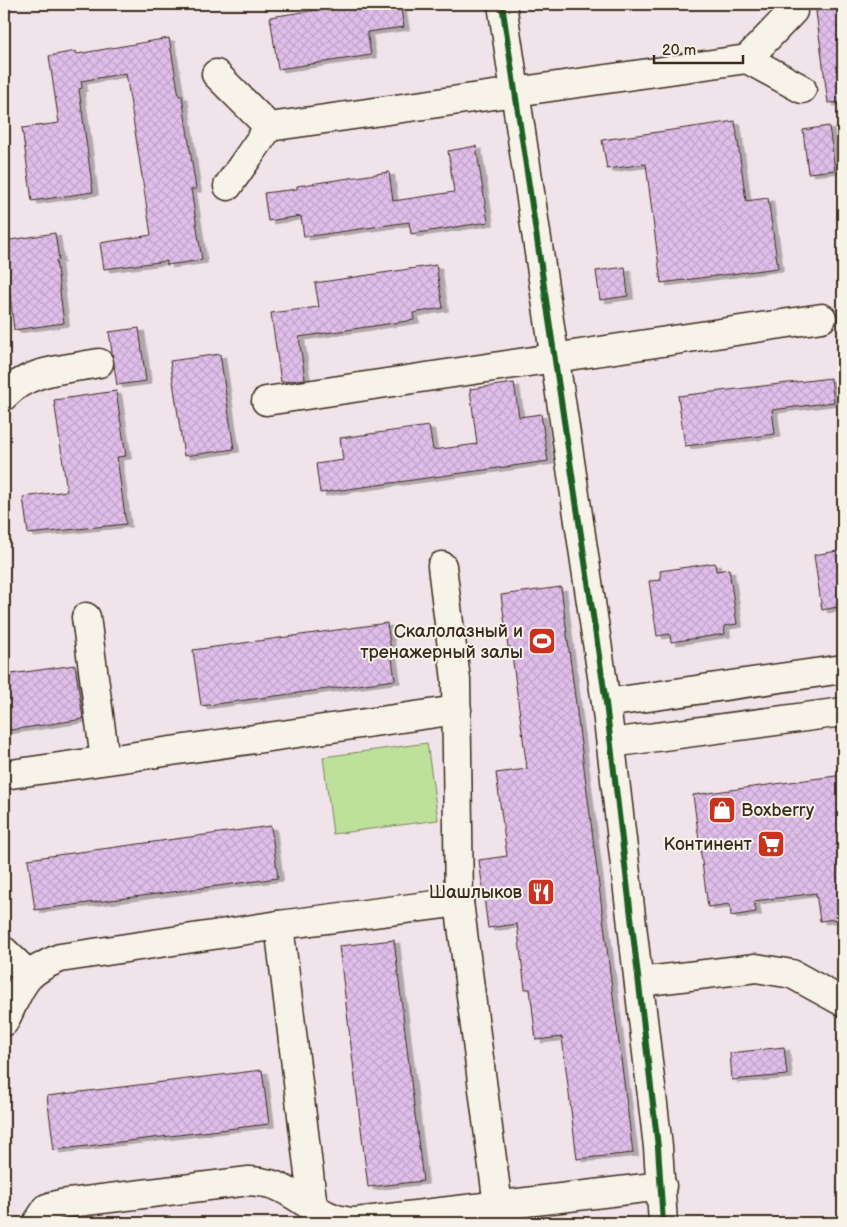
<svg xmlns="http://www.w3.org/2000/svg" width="847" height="1227" viewBox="0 0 847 1227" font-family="'Balsamiq Sans',sans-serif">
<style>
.grass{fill:#bde09b;stroke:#7c855c}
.building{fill:url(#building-cross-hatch);stroke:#3b2a1e;filter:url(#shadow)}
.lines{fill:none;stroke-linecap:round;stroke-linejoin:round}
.minor-casing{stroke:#3b2a1e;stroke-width:31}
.minor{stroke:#f7f3e8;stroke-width:28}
.cycleway-casing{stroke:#f7f3e8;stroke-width:9}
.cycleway{stroke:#1b5e20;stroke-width:6}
.labels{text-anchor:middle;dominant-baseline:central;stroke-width:4;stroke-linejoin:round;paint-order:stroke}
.poi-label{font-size:18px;fill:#3b2a1e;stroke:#f7f3e8;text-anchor:end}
</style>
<defs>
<pattern id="building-cross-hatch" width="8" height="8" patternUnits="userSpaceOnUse" patternTransform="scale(1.25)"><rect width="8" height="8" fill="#e0beea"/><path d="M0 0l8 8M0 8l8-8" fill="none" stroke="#c1a3c8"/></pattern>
<filter id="shadow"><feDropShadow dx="5.5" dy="3" stdDeviation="0" flood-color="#0004"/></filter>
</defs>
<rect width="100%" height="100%" fill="#f0e3e9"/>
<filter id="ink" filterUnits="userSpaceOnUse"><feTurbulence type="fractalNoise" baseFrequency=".02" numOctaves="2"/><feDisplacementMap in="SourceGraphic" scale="10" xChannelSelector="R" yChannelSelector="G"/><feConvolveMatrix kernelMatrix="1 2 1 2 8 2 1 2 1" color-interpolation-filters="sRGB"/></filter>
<g filter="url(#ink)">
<polygon class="grass" points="427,743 438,820 333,834 323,757"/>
<g class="building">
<polygon points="356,4 400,4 404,27 367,32 371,55 278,69 270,17"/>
<polygon points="815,4 843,4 843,102 828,103"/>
<polygon points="169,38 179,96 182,96 196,189 191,189 202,260 167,265 167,261 104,269 100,243 151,235 126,73 81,81 82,88 79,89 93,192 32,201 22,128 59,123 49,56 76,51 77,54"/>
<polygon points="735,121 746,201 768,198 778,268 661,283 646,164 607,169 602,140"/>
<polygon points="829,126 835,170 808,173 803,130"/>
<polygon points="476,146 488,222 411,234 409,222 304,237 301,216 268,221 264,193 297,189 297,186 389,172 393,201 454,192 448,151"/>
<polygon points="55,233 59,260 56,260 64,323 14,330 4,241"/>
<polygon points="436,265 443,308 413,313 414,320 299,337 305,379 281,382 271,313 319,307 315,283"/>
<polygon points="625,267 628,296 600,300 596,271"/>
<polygon points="139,328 146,381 117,385 109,332"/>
<polygon points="220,354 234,449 184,456 170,361"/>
<polygon points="831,378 834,402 772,410 775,434 685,446 678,396"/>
<polygon points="514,383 519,417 541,414 548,461 320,493 316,464 343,460 340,438 429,426 433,450 477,444 470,389"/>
<polygon points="116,391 126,456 117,457 126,524 28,534 23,497 67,491 54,400"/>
<polygon points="843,550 843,606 822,610 814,555"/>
<polygon points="715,563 716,571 729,569 737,624 724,626 725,634 671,642 670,634 657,636 649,581 661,580 660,571"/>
<polygon points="561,587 633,1153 577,1159 562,1037 536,1040 530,989 525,989 517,924 488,928 479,860 507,856 496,773 527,769 511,647 508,647 501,595"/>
<polygon points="387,623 395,680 201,706 193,650"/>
<polygon points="75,665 83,719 4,731 4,675"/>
<polygon points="843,775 843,918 820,921 816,893 754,901 756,912 731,916 730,904 708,907 693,795"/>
<polygon points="271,826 278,878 35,910 28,859"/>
<polygon points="394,940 423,1181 368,1187 339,946"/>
<polygon points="784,1047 787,1075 732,1080 730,1053"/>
<polygon points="262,1070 269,1124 54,1150 47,1096"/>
</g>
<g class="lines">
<g class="minor-casing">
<g id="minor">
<polyline points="502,4 606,703 658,1147 663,1223"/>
<polyline points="747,59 802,89"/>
<polyline points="216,74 269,127 747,59 793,11"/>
<polyline points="228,186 269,127"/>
<path d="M4,396C29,369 64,370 99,363"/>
<polyline points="266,401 822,318"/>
<polyline points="442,566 456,680 459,902 498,1206"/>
<polyline points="86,617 105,760"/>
<polyline points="606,703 843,669"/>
<polyline points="611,743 843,712"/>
<polyline points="4,775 457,710"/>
<polyline points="279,925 313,1207"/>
<polyline points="4,951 29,975"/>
<polyline points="639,982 756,968 792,974 843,1002"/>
<path d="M4,1022C22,987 20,974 60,958L279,925L459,902"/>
<path d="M37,1223L47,1208L61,1204L249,1181C261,1182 272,1183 283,1189C308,1202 327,1222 356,1222L662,1186"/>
</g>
</g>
<use href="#minor" class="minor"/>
<g class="cycleway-casing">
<polyline id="cycleway" points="502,4 606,703 658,1147 663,1223"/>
</g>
<use href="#cycleway" class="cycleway"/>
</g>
</g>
<defs>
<g id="stadium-square" transform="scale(1.4375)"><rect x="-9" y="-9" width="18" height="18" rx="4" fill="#c8321e" stroke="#f7f3e8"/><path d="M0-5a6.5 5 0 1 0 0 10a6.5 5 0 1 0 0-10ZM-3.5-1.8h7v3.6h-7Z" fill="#fff"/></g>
<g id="shop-square" transform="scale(1.4375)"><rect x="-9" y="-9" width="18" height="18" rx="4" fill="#c8321e" stroke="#f7f3e8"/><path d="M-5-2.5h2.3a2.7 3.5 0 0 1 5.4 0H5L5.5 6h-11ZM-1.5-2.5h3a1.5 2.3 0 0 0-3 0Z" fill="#fff"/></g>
<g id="supermarket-square" transform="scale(1.4375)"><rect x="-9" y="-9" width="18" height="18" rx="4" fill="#c8321e" stroke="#f7f3e8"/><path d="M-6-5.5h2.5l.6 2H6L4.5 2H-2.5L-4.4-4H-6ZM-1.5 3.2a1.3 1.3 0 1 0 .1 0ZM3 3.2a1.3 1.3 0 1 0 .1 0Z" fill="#fff"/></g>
<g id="restaurant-square" transform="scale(1.4375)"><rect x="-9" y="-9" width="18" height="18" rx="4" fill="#c8321e" stroke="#f7f3e8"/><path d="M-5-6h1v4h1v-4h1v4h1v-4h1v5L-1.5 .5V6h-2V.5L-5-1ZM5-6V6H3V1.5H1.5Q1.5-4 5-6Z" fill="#fff"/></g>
</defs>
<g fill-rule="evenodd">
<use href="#stadium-square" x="542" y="641"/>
<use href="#shop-square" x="722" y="810"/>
<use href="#supermarket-square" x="771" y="844"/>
<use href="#restaurant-square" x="541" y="892"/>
</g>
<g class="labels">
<g class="poi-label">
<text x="523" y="631">Скалолазный и<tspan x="523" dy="21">тренажерный залы</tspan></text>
<text x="741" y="810" text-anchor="start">Boxberry</text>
<text x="752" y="844">Континент</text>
<text x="522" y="892">Шашлыков</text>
</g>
</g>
<rect width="847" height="1227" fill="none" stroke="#f7f3e8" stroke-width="20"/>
<rect x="10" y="10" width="827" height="1207" fill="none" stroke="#3b2a1e" stroke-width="2" filter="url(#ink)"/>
<path d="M654 55v8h89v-8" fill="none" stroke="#3b2a1e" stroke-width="2.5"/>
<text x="662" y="55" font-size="15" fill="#3b2a1e" stroke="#f7f3e8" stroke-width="4" paint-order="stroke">20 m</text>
</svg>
